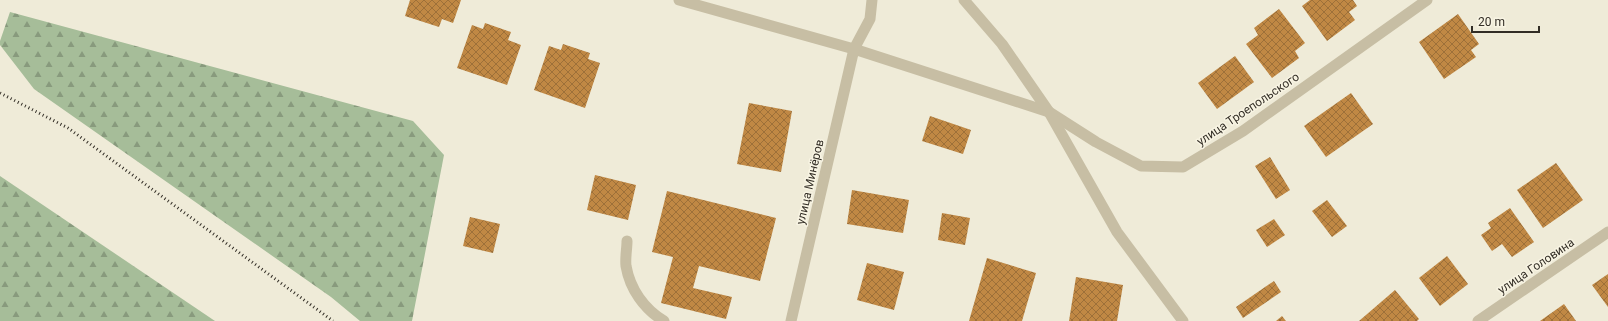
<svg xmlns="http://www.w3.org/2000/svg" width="1608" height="321" viewBox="0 0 1608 321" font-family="Roboto,sans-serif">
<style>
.forest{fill:url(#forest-firs)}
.building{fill:url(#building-cross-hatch)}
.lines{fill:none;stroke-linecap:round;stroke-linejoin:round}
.service{stroke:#c7bea4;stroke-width:11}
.minor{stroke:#c7bea4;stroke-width:11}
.rail{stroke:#322d25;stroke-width:3;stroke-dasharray:1 3;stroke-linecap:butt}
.labels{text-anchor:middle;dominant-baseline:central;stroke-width:3;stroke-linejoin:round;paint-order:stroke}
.street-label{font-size:12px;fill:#322d25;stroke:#f8f4e3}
</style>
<defs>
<pattern id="forest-firs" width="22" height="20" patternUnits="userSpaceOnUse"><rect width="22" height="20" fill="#a6bd99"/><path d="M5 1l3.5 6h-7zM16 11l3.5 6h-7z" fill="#889a7d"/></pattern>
<pattern id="building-cross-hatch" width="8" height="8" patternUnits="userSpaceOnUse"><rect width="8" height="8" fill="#c08844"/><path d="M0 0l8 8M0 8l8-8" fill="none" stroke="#9d7039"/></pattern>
</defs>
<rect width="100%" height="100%" fill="#efebd8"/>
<g class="forest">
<polygon points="10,12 413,121 444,155 412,321 360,321 331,297 34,89 0,45 0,41"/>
<polygon points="0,176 215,321 0,321"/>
</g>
<g class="building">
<polygon points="410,0 461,0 453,23 442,19 439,27 405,16"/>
<polygon points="1310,0 1353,0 1357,6 1349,12 1355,20 1327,41 1302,6"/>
<polygon points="1279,9 1305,43 1295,51 1299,58 1272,78 1246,44 1258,35 1254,28"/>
<polygon points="1458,14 1479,44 1471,50 1476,57 1444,79 1419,42"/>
<polygon points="485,23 511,32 508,40 521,45 507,85 457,68 472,25 483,29"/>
<polygon points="563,44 590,53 588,59 600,63 585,108 534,90 549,46 561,50"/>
<polygon points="1235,56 1254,82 1217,109 1198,83"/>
<polygon points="1351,93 1373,124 1326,157 1304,126"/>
<polygon points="749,103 792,111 781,172 737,164"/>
<polygon points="930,116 971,130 963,154 922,141"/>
<polygon points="1270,157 1290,190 1276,199 1255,166"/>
<polygon points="1556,163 1583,200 1543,228 1517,190"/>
<polygon points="595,175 636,185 628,220 587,210"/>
<polygon points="852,190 909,200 903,233 847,224"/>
<polygon points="667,191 776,218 760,281 699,266 693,288 732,297 726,319 661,303 673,257 652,252"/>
<polygon points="1327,200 1347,226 1332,237 1312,211"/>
<polygon points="1510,208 1534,242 1512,257 1502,244 1492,251 1481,235 1491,228 1488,223"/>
<polygon points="942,213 970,218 965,245 938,240"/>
<polygon points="470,217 500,224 493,253 463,246"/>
<polygon points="1274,219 1285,235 1267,247 1256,230"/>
<polygon points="1447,256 1468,284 1440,306 1419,278"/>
<polygon points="987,258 1036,273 1022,321 969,321"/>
<polygon points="867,263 904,272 894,310 857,300"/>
<polygon points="1608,274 1608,307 1592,285"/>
<polygon points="1076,277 1123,285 1117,321 1069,321"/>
<polygon points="1274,281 1281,292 1243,318 1236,307"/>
<polygon points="1395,290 1419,319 1417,321 1359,321"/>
<polygon points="1564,304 1576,321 1540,321"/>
<polygon points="1282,316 1286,321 1276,321"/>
</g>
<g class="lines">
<path class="service" d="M627,241C627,249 625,258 626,266C630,289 644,309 664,321"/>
<g class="minor">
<polyline points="679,0 854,49 1049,112 1096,142 1141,166 1183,167 1243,131 1427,0"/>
<polyline points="964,0 1002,44 1049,112 1117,232 1183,321"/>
<polyline points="791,321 854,49 870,19 872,0"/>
<polyline points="1478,321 1608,232"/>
</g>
<polyline class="rail" points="0,93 68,128 333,321"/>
</g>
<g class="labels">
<g class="street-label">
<text transform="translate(1248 109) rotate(-34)">улица Троепольского</text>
<text transform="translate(810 182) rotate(-77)">улица Минёров</text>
<text transform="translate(1536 266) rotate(-34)">улица Головина</text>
</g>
</g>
<path d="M1472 26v6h67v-6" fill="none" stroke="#322d25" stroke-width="2"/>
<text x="1478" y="26" font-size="12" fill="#322d25" stroke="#f8f4e3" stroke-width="3" paint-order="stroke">20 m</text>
</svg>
